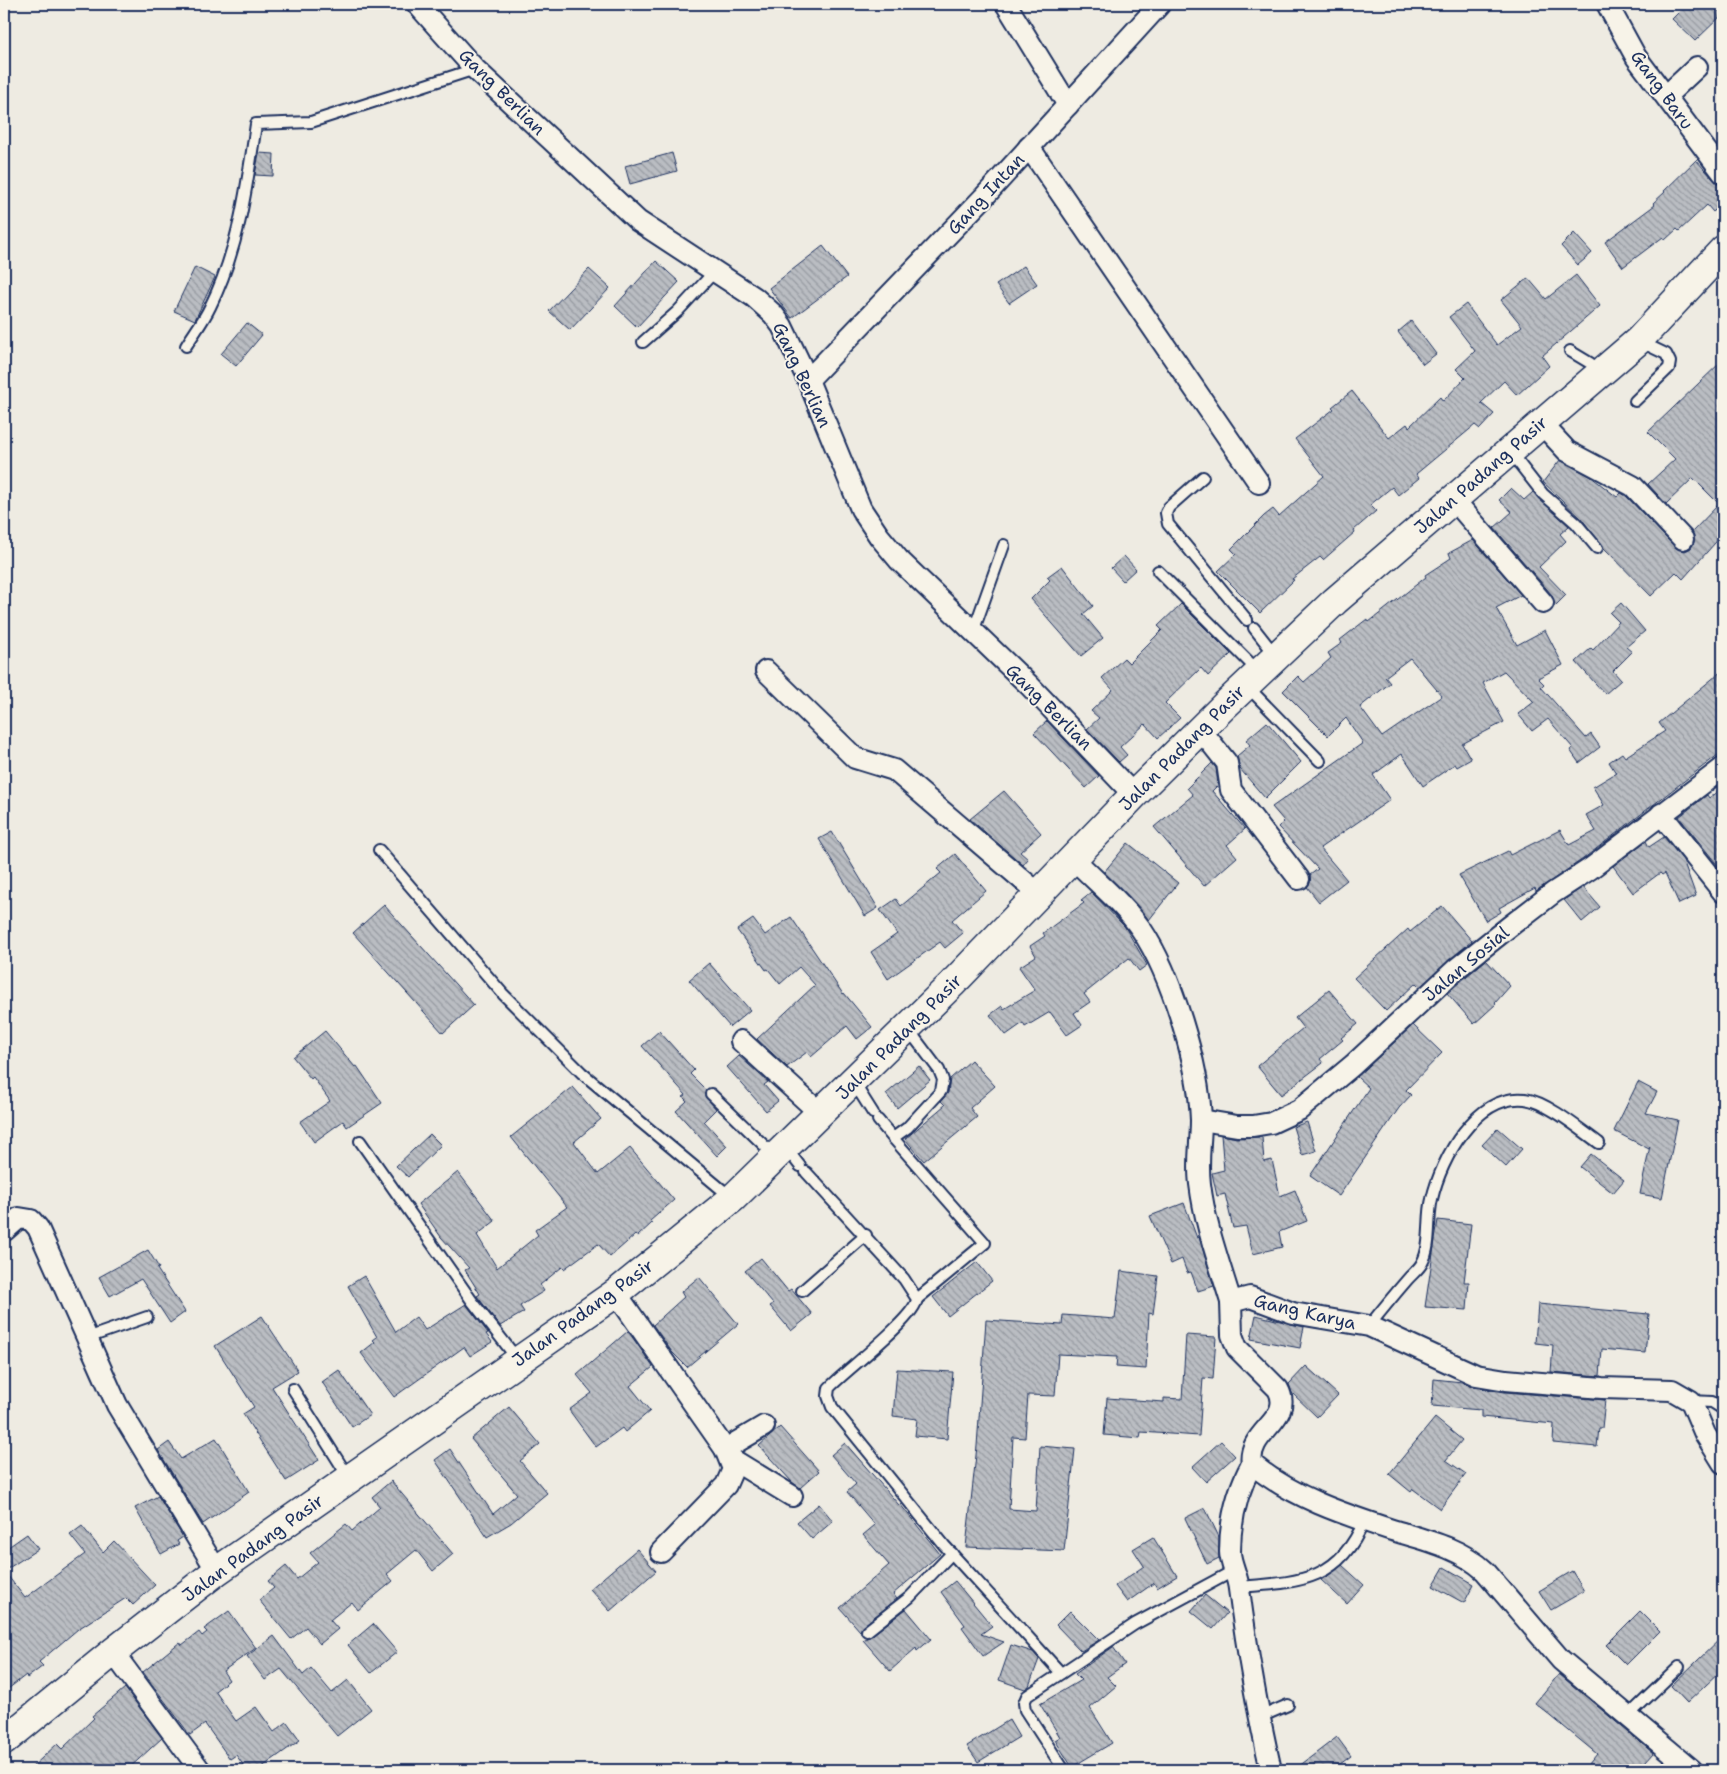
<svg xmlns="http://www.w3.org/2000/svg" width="1727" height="1774" viewBox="0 0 1727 1774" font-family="'Shantell Sans',sans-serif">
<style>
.building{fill:url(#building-back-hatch);stroke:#1b2f5e;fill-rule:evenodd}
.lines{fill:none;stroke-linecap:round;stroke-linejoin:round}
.lane-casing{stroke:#1b2f5e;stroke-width:14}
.street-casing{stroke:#1b2f5e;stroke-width:24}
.highway-casing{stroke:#1b2f5e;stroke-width:31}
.lane{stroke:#f7f3e8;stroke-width:10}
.street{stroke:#f7f3e8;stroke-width:20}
.highway{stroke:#f7f3e8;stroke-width:28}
.labels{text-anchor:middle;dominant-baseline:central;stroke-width:4;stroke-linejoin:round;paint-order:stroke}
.street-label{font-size:18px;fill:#1b2f5e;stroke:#f7f3e8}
</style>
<defs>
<pattern id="building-back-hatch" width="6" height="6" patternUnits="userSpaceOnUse" patternTransform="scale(1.25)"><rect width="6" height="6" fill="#babdc2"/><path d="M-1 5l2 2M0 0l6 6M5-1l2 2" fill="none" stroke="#969aa1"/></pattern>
</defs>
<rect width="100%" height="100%" fill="#eeebe2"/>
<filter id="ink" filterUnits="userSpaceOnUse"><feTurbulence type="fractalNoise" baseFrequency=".02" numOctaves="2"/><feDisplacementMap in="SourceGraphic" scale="10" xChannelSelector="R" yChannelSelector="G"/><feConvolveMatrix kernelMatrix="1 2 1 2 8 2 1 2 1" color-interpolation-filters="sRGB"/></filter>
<g filter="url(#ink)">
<g class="building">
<polygon points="1687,4 1712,4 1723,14 1695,41 1672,19"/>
<polygon points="259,153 274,154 273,176 255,175"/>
<polygon points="672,153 677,171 630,184 625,166"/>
<polygon points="1696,160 1714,180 1723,187 1723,203 1713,212 1707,205 1679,231 1677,229 1665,240 1663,237 1623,267 1605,242 1655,205 1653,203 1665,192 1664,191"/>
<polygon points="1574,233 1592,253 1578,265 1561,246"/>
<polygon points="823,246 847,277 792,318 769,288"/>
<polygon points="656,261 679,282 637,327 615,306"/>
<polygon points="1024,266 1037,284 1009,303 996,285"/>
<polygon points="195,267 215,277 195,320 174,311"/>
<polygon points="589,269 610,288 570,330 549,311"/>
<polygon points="1576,275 1600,306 1542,356 1549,366 1517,395 1504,381 1481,403 1494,414 1480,429 1475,425 1416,474 1419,478 1398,495 1392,487 1370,505 1376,511 1354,530 1355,532 1323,560 1320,557 1292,579 1294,580 1260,613 1218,571 1236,554 1231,549 1264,516 1273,509 1279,516 1324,476 1295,439 1334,409 1332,407 1352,391 1389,438 1407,424 1409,427 1440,397 1443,401 1465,378 1456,369 1475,351 1449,317 1466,304 1497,345 1522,326 1501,300 1528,278 1546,299"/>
<polygon points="1411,321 1436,354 1423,364 1398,332"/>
<polygon points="247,323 262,335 236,366 221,354"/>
<polygon points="1723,360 1723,534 1683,579 1676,572 1651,596 1604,548 1581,518 1543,482 1560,460 1590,476 1617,497 1621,493 1626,496 1675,547 1685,551 1691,548 1694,542 1692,532 1719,504 1693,478 1666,504 1648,484 1675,459 1648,432"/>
<polygon points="1511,488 1524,500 1533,492 1569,526 1560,534 1566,541 1539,567 1566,595 1554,607 1552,595 1494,528 1512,512 1499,500"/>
<path d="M1473,540L1521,595L1496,608L1517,645L1545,630L1563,665L1538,678L1544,684L1541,687L1586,738L1591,734L1600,747L1579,763L1570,750L1573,748L1548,719L1532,731L1518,714L1534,702L1504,671L1483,683L1504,722L1462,744L1471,759L1457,767L1455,764L1423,786L1402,754L1373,775L1390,800L1320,848L1347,880L1319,902L1307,887L1310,883V875L1318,869L1278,827L1284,821L1272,807L1363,743L1346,718L1328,736L1283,691L1298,676L1304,682L1331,658L1328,653L1342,643L1340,640L1367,619L1369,622L1426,577L1425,575L1451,558L1449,553ZM1410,658L1442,696L1382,737L1360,707L1390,683L1385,677Z"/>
<polygon points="1124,556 1136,569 1123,581 1111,568"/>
<polygon points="1062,566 1093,606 1083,614 1103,638 1081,656 1031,599 1050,580 1047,577"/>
<polygon points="1621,603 1645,631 1626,647 1632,652 1613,671 1621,680 1605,694 1576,662 1591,648 1593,650 1619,622 1610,613"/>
<polygon points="1181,604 1231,654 1208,676 1201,668 1165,703 1180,718 1158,738 1145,724 1120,747 1127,755 1119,762 1087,729 1099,718 1091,711 1113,690 1102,678 1124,658 1129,663 1162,630 1158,626"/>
<polygon points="1723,670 1723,751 1583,859 1536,891 1535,888 1499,908 1501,912 1486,921 1459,875 1508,851 1510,855 1560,830 1569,845 1596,831 1586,815 1604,805 1593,787 1616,773 1609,762 1622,753 1625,757 1665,731 1659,723"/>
<polygon points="1047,721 1099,776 1086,788 1034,733"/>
<polygon points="1267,722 1301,762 1265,798 1240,769 1237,756 1250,745 1246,740"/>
<polygon points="1212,763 1216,768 1218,785 1212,791 1245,829 1227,845 1237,857 1204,886 1154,827 1193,795 1187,788"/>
<polygon points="1723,787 1723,872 1679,817 1707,795 1709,798"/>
<polygon points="1004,791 1041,833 1020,852 1028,859 1023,865 970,819"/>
<polygon points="832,832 878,908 865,916 819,839"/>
<polygon points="1664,837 1683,860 1696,896 1679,904 1665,873 1662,875 1660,873 1633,893 1613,866 1646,841 1649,847"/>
<polygon points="1128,843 1178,883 1149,920 1104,872"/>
<polygon points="955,854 986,891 952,920 963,933 945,948 940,942 888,979 871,952 897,934 880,910 896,899 901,906 941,873 937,869"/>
<polygon points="1583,887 1600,907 1582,922 1564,900"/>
<polygon points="1091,892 1125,927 1147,965 1139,971 1129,958 1084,994 1090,1002 1074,1013 1082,1025 1067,1035 1050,1012 1025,1027 1023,1023 1006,1035 990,1015 1002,1006 1004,1009 1035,990 1019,967 1036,956 1030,946 1045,936 1043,933 1084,903 1081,900"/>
<polygon points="384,905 474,1005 443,1033 353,933"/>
<polygon points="1442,906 1472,941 1420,987 1416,983 1386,1011 1354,978 1408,929 1410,932"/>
<polygon points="791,917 843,994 844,993 872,1027 857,1039 847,1026 811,1057 807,1052 787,1067 757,1039 815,985 799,967 780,984 768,969 766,970 737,930 753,919 765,935"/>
<polygon points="1486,960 1510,986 1495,1003 1496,1004 1474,1024 1447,993"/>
<polygon points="709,963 750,1010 730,1027 689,980"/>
<polygon points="1329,990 1358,1024 1341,1038 1343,1040 1320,1059 1323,1063 1281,1095 1257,1066 1303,1028 1295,1018"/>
<polygon points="1413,1025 1442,1053 1406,1090 1411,1095 1399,1108 1339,1196 1310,1176 1369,1088 1357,1077"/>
<polygon points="325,1031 355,1067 357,1066 382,1103 347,1127 343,1121 314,1142 300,1122 330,1101 313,1077 311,1079 293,1057"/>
<polygon points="659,1031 694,1070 690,1074 706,1090 705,1096 716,1109 704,1121 727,1146 717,1156 676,1111 687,1101 683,1097 686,1095 642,1046"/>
<polygon points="739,1056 768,1082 764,1085 778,1101 766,1111 727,1067"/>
<polygon points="971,1060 995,1086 970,1108 977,1117 924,1161 905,1139 945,1105 941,1101 948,1093 950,1079"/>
<polygon points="919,1066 930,1080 897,1108 886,1094"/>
<polygon points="1638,1082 1657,1092 1646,1113 1678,1120 1662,1198 1640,1194 1650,1146 1649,1149 1614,1131"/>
<polygon points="573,1087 601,1119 574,1142 598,1174 630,1148 674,1200 650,1221 652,1223 637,1237 635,1235 610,1257 598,1244 564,1269 562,1267 540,1285 544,1291 520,1306 524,1312 500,1326 477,1296 480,1294 465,1270 469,1268 441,1237 418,1204 458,1172 495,1221 477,1235 497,1268 538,1235 535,1230 567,1207 511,1137"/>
<polygon points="1307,1122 1316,1151 1302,1155 1293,1127"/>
<polygon points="1498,1128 1522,1149 1506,1167 1482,1145"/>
<polygon points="430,1134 441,1145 408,1177 396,1166"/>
<polygon points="1221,1135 1237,1138 1262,1137 1264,1162 1272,1160 1280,1196 1295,1190 1307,1221 1279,1232 1282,1247 1253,1254 1246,1226 1233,1228 1225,1194 1217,1196 1212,1173 1224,1170"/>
<polygon points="1591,1154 1624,1180 1613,1193 1580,1167"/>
<polygon points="1184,1203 1197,1238 1199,1237 1214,1286 1198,1291 1191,1272 1187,1273 1182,1259 1171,1264 1150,1216"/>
<polygon points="1438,1220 1471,1224 1464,1282 1469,1282 1467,1310 1425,1307"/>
<polygon points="148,1250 159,1268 157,1269 185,1312 170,1323 141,1279 110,1296 99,1277"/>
<polygon points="761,1258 788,1291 791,1289 812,1314 791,1331 770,1306 773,1304 745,1271"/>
<polygon points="977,1262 992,1281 948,1316 933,1297"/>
<polygon points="1121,1271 1158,1276 1153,1314 1149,1313 1146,1369 1116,1367 1117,1357 1058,1354 1055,1396 1028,1395 1025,1438 1013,1437 1009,1509 1036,1511 1040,1446 1075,1449 1064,1551 966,1547 977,1446 986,1320 1062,1325 1063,1315 1115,1319"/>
<polygon points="364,1276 396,1332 416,1317 425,1330 466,1304 488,1333 486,1334 492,1342 470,1356 464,1347 394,1397 361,1353 375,1342 373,1340 377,1337 348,1286"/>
<polygon points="699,1277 738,1324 687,1367 672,1352 653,1325 684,1297 681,1292"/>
<polygon points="1538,1304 1649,1314 1645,1353 1602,1349 1600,1376 1551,1372 1553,1345 1535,1343"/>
<polygon points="1256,1315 1304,1327 1300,1348 1251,1339"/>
<polygon points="262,1316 298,1371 272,1387 319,1460 286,1481 243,1414 254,1407 215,1346"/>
<polygon points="628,1331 653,1367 630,1386 650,1411 625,1432 622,1428 596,1447 569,1410 592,1393 577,1375"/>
<polygon points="1186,1335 1216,1337 1213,1379 1203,1378 1199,1436 1141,1432 1140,1438 1104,1435 1107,1398 1164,1402 1164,1398 1182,1399"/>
<polygon points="1306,1366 1338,1395 1317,1417 1292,1393 1289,1384"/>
<polygon points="897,1369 953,1372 947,1439 915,1436 917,1419 893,1416"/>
<polygon points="339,1370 370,1415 352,1427 322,1382"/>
<polygon points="1434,1379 1462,1382 1474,1387 1505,1392 1605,1400 1602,1428 1599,1428 1597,1447 1553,1443 1554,1424 1481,1417 1481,1410 1432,1406"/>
<polygon points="509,1407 540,1444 520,1461 547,1493 511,1523 487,1537 435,1460 450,1449 493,1514 517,1494 471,1439"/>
<polygon points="1435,1418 1462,1440 1446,1460 1466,1474 1440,1509 1413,1489 1411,1492 1389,1474"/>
<polygon points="780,1427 819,1471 800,1488 792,1482 759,1446"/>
<polygon points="216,1438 249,1492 203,1524 158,1450 169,1442 181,1459"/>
<polygon points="1221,1441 1235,1456 1206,1482 1192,1467"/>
<polygon points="845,1443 899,1505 900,1504 940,1554 893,1594 897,1599 863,1626 860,1631 840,1608 889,1565 863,1535 875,1525 847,1492 856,1484 831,1455"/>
<polygon points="391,1481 453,1554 433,1571 416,1550 387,1574 393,1581 358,1610 352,1602 330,1620 338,1629 320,1644 306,1627 291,1639 259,1600 274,1588 268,1581 286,1566 297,1579 318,1562 310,1553 346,1524 352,1531 380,1507 372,1497"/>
<polygon points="158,1496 183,1537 177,1541 179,1544 161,1554 135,1508"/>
<polygon points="819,1504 833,1521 812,1539 797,1522"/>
<polygon points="1205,1508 1219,1537 1219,1558 1207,1564 1185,1518"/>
<polygon points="82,1526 103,1552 114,1541 155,1585 133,1605 126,1598 78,1629 39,1662 43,1666 27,1678 26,1675 4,1692 4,1550 27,1534 38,1549 4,1571 25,1598 85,1554 70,1535"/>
<polygon points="1153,1537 1177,1576 1157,1588 1154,1583 1127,1602 1115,1586 1144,1566 1133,1549"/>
<polygon points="637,1549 656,1571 610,1611 590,1589"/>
<polygon points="1342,1565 1364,1585 1347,1604 1321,1580"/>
<polygon points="1444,1567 1474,1584 1464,1603 1433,1586"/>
<polygon points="1572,1571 1584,1591 1551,1610 1539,1591"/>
<polygon points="955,1581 992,1626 981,1634 1004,1642 983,1656 962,1627 965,1625 941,1592"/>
<polygon points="1205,1595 1227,1613 1213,1629 1191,1611"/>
<polygon points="906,1609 931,1639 917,1651 916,1648 890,1671 863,1640 871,1636"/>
<polygon points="229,1611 256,1648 223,1671 229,1680 215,1691 236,1721 256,1707 274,1732 287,1722 300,1740 258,1770 247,1770 236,1755 230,1759 205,1724 190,1735 143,1672 180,1642 182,1645 199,1632 202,1636 207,1632 204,1629"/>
<polygon points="1070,1611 1099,1640 1081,1651 1056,1625"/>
<polygon points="1640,1611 1660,1631 1626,1665 1606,1645"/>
<polygon points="373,1624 397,1652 371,1673 348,1645"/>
<polygon points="274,1636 303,1675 311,1668 332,1693 348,1680 371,1709 337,1736 281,1669 265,1680 247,1656"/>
<polygon points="1723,1636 1723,1669 1687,1703 1671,1686"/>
<polygon points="1011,1645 1033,1652 1039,1659 1029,1686 1025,1689 999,1680"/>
<polygon points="1113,1647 1125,1664 1107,1677 1116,1686 1090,1708 1112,1743 1072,1767 1055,1740 1060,1737 1040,1704 1081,1680 1075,1674"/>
<polygon points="1559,1674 1653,1753 1638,1770 1584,1770 1597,1754 1535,1703"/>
<polygon points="125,1688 162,1738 127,1770 29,1770 57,1744 62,1749 94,1718 92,1716"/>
<polygon points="1009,1720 1019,1737 978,1762 967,1746"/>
<polygon points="1337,1737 1351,1756 1332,1770 1294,1770"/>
</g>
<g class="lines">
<g class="lane-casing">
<g id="lane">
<polyline points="643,342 678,311 715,271"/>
<path d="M186,346C194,333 204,320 210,307C239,249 247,186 256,124L311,122L475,69"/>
<polyline points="1570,351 1590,363 1599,372"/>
<polyline points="1635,401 1669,368 1670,362 1666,354 1639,341"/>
<polyline points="1511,453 1543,494 1576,523 1597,548"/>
<polyline points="1203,477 1169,507 1166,513 1168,524 1247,620"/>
<polyline points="1158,571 1258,671"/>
<polyline points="1254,628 1276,656"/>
<polyline points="973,632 1004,545"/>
<polyline points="1247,686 1320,761"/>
<polyline points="379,850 503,994 582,1073 732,1198"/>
<polyline points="854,1083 873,1113"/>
<polyline points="711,1094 774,1155"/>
<polyline points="878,1120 893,1138 907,1128 941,1091 943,1080 939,1070 908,1029"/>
<polyline points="893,1138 985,1243 917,1299"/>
<polyline points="360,1141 472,1301 518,1360"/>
<polyline points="786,1148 800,1166"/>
<path d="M806,1172L904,1279L917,1299C915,1318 845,1371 829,1388L828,1396L832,1407L944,1545L1061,1673"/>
<polyline points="802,1291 866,1235"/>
<path d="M1369,1326C1381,1311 1394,1295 1407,1280C1412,1274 1419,1269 1422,1263C1432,1245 1427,1218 1432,1199C1441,1159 1476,1094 1525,1099C1547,1102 1581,1130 1599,1143"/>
<polyline points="87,1338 147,1317"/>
<polyline points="293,1389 349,1478"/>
<polyline points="1691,1401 1712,1402 1723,1409"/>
<path d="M1239,1587C1298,1582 1339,1582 1364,1521"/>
<polyline points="867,1631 910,1597 952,1553"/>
<polyline points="1260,1717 1288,1705"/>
<polyline points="1627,1717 1679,1667"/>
<polyline points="1064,1770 1025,1710 1024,1703 1027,1696 1135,1624 1235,1570"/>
</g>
</g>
<g class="street-casing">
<g id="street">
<polyline points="417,4 475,69 638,221 754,297 773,314 782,326 808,380 861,509 879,536 899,560 1029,685 1134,795"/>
<polyline points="1006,4 1068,105"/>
<polyline points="1607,4 1636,57 1723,173"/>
<polyline points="1666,96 1697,67"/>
<polyline points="1029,147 1259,483"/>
<polyline points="808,380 983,198 1160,4"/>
<polyline points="1541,423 1567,451 1633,486 1683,539"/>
<polyline points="1454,500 1543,603"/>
<polyline points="766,671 855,758 894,770 1039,894"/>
<polyline points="1200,729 1227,763 1231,790 1299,879"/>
<polyline points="1661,814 1723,892"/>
<path d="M1073,858C1095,881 1123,903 1141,929C1172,975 1199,1065 1201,1120C1201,1142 1197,1162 1200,1184C1205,1225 1219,1262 1231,1302L1250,1297L1293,1313L1369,1326L1476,1375L1506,1380L1602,1388L1672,1390L1691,1401L1705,1434L1723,1463"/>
<polyline points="741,1041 821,1114"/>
<polyline points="1201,1120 1237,1126 1253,1126 1271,1123 1299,1110 1353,1065 1456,969 1510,926 1553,893 1590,869 1723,768"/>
<polyline points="4,1231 19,1218 31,1220 38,1228 117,1405 217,1571"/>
<polyline points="616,1293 725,1449 733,1469 726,1485 661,1552"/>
<path d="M1231,1302L1232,1335L1237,1348L1278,1389C1295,1420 1246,1431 1252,1464C1292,1497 1343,1514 1392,1530C1425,1540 1459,1547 1485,1571L1561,1660L1692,1770"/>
<polyline points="725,1449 764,1426"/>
<polyline points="730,1458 792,1496"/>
<path d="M1252,1464C1237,1491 1230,1521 1230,1552C1230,1562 1238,1577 1239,1589C1247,1650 1257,1710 1271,1770"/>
<polyline points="113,1652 200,1770"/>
</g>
</g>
<g class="highway-casing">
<polyline id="highway" points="4,1741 113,1652 217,1571 616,1293 733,1198 952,984 1134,795 1224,706 1335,601 1639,340 1723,250"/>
</g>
<use href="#lane" class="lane"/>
<use href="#street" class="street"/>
<use href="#highway" class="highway"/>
</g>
</g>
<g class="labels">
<g class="street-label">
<text transform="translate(1662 90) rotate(54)">Gang Baru</text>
<text transform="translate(502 92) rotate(45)">Gang Berlian</text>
<text transform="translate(986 194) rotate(-47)">Gang Intan</text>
<text transform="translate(802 375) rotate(65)">Gang Berlian</text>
<text transform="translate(1481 475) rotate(-41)">Jalan Padang Pasir</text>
<text transform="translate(1049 707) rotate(45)">Gang Berlian</text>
<text transform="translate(1182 748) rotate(-45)">Jalan Padang Pasir</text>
<text transform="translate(1466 964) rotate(-40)">Jalan Sosial</text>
<text transform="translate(899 1037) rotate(-45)">Jalan Padang Pasir</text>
<text transform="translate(1305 1312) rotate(13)">Gang Karya</text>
<text transform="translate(583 1313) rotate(-36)">Jalan Padang Pasir</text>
<text transform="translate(253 1548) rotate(-36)">Jalan Padang Pasir</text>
</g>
</g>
<rect width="1727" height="1774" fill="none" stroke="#f7f3e8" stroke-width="20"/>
<rect x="10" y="10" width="1707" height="1754" fill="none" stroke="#1b2f5e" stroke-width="2" filter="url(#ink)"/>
</svg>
